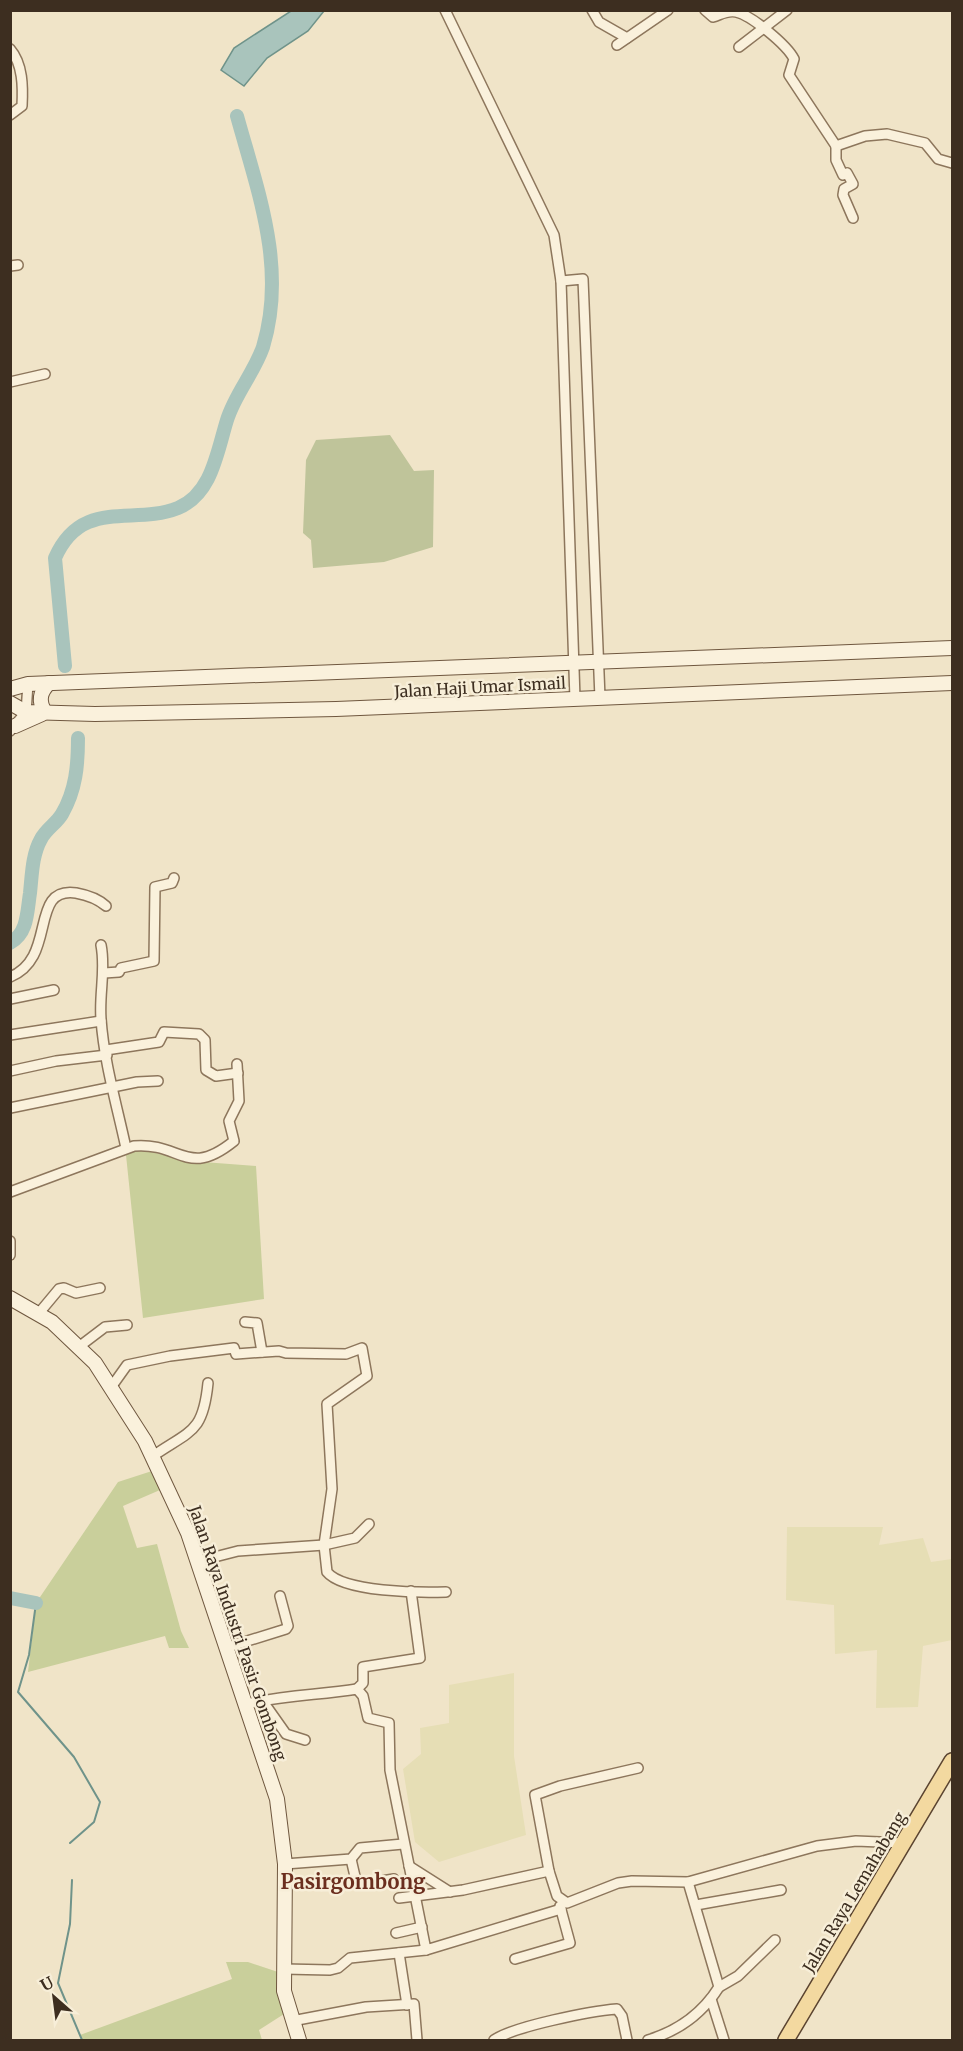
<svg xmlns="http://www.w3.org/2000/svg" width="963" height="2051" viewBox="0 0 963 2051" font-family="Merriweather,serif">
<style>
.farmland{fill:#e6deb5}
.green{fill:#c9cf9b}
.cemetery{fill:#bfc49a}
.water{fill:#a9c4bc;stroke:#6f938a;stroke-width:1.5}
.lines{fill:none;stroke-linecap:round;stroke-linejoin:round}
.stream{stroke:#6f938a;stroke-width:2}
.river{stroke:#a9c4bc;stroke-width:14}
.minor-casing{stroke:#8d765c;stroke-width:12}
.secondary-casing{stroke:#6f573f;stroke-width:16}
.primary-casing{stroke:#5b4430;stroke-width:18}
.minor{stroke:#faf1dc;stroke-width:9}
.secondary{stroke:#faf1dc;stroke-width:14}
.primary{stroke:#f3d9a0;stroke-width:15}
.labels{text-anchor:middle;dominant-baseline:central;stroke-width:5;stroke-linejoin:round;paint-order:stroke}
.street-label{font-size:16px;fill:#3d2e20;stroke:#f7eed8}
.quarter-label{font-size:20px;font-weight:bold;fill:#6b2e1e;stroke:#f7eed8}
</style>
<rect width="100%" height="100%" fill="#f0e4c8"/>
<g class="farmland">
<polygon points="787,1527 883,1527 879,1545 923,1538 931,1562 952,1559 952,1640 923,1646 918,1707 876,1708 877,1650 835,1654 834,1605 786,1600"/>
<polygon points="514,1673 514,1756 526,1835 439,1862 415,1842 403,1769 421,1754 420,1728 449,1723 449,1685"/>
</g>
<g class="green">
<polygon points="138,1149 190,1161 256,1166 264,1299 143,1318 126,1155"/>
<polygon points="152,1471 160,1490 123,1506 137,1548 157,1544 181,1631 189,1648 169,1648 165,1636 28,1672 36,1603 118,1482"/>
<polygon points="226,1962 248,1962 281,1973 284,2014 259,2030 262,2040 82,2040 80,2035 232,1979"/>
</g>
<polygon class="cemetery" points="390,435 414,471 434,470 433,547 384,562 313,568 311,540 303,533 306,460 316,440"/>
<polygon class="water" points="291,11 324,11 308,31 267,58 244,86 221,70 234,48"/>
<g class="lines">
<g class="stream">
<polyline points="36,1603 29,1655 18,1692 74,1757 100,1802 94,1822 70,1843"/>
<polyline points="72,1880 70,1924 58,1983 82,2040"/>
</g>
<g class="river">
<path d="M65,666L55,558C82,497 133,526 178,508C212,494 217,452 227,420C235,394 254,373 263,347C287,268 258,192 237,116"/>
<path d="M10,943C28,933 27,912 30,893C32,875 32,855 41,839C46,829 57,823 62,814C76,790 78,765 78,738"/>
<polyline points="10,1598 36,1603"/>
</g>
<g class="minor-casing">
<g id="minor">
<polyline points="445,10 554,235 561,281 575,699"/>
<polyline points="592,10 599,22 627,38"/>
<path d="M705,10L713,17C720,15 727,10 736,12C751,15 787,45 794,59L789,75L836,146L865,136L887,134L925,143L938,159L952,163"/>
<polyline points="617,45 668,10"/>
<polyline points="739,47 787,10"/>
<path d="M10,49C23,64 23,87 22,106L10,115"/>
<polyline points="836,146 836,160 843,175 847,173 853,184 844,189 843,195 853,218"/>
<polyline points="10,266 18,265"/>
<polyline points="561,281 583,279 600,698"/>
<polyline points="10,382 45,374"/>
<polyline points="10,731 26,712 28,684"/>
<path d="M101,945C106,970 99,993 101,1019C104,1062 117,1106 126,1148"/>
<polyline points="104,973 119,972 121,968 154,961 155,887 172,883 174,878"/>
<path d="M10,977C58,958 28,886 76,893C87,895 97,898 106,906"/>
<polyline points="10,999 54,990"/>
<polyline points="10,1035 101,1021"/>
<polyline points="106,1050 159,1042 164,1032 199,1034 205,1040 206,1070 216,1076 238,1073"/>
<polyline points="10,1071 56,1061 107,1055"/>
<polyline points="10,1108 137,1082 158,1081"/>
<path d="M10,1192L134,1146C181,1142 187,1179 234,1141L229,1121L239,1101L237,1064"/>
<polyline points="10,1241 10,1255"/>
<polyline points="39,1313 59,1289 64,1288 76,1293 100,1288"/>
<polyline points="245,1322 257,1323 262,1352"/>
<polyline points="80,1346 105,1327 127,1325"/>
<path d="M112,1386L127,1365L170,1356L234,1348L236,1354L279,1351L286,1353L346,1354L362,1348L367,1376L327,1404L332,1489L324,1545L327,1572C343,1592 420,1593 446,1592"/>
<path d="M153,1456C191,1430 203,1433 208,1383"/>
<polyline points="199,1561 238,1551 324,1545 355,1538 369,1524"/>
<polyline points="228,1647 286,1629 288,1626 280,1596"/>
<polyline points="357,1689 363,1683 363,1667 420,1658 411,1591"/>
<polyline points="262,1700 286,1734 305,1740"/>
<path d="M247,1704C284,1695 320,1695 357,1689L363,1696L368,1718L389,1723L390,1770L426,1950L561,1909"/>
<polyline points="351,1859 357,1885 394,1879"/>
<polyline points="285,1864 351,1859 360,1848 403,1844"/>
<polyline points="409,1866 450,1892"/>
<polyline points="549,1871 535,1795 560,1786 638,1768"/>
<polyline points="399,1898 463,1890 549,1871 557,1896 567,1903 618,1883 632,1881 688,1882 817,1846 856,1841 904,1843"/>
<polyline points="696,1905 781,1890"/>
<polyline points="396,1933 422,1927"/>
<polyline points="399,1953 407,2005"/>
<polyline points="515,1959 570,1943 560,1906"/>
<polyline points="284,1969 330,1970 338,1968 350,1958 426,1950"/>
<polyline points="719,1987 738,1976 775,1940"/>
<polyline points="711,1999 724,2040"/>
<polyline points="292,2021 366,2007 414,2004 417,2040"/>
<path d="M494,2040C515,2026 591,2011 617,2009L622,2016L627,2040"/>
<path d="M648,2040C678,2031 702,2014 719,1987L688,1882"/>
</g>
</g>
<g class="secondary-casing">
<g id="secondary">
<polyline points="10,689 28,684 952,648"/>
<polyline points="10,703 26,712 95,714 336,709 952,683"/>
<path d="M45,712C38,701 40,692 49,683"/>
<polyline points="15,726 42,714"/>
<polyline points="10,1298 52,1322 95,1363 145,1441 188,1533 277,1799 285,1864 284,1991 299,2040"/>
</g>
</g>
<g class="primary-casing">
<polyline id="primary" points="786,2040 952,1761"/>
</g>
<use href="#minor" class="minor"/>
<use href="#secondary" class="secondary"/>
<use href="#primary" class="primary"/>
</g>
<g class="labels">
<g class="street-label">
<text transform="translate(480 687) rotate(-3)">Jalan Haji Umar Ismail</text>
<text transform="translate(238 1633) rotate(71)">Jalan Raya Industri Pasir Gombong</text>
<text transform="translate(854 1892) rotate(-59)">Jalan Raya Lemahabang</text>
</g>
<g class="quarter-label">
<text x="353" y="1881">Pasirgombong</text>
</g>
</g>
<rect width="963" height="2051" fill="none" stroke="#3d2e20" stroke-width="24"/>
<g transform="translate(54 1997) rotate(332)" stroke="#f7eed8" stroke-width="4.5" paint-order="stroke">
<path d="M0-4.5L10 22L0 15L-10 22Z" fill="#3d2e20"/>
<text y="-9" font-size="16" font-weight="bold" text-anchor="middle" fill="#3d2e20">U</text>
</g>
</svg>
